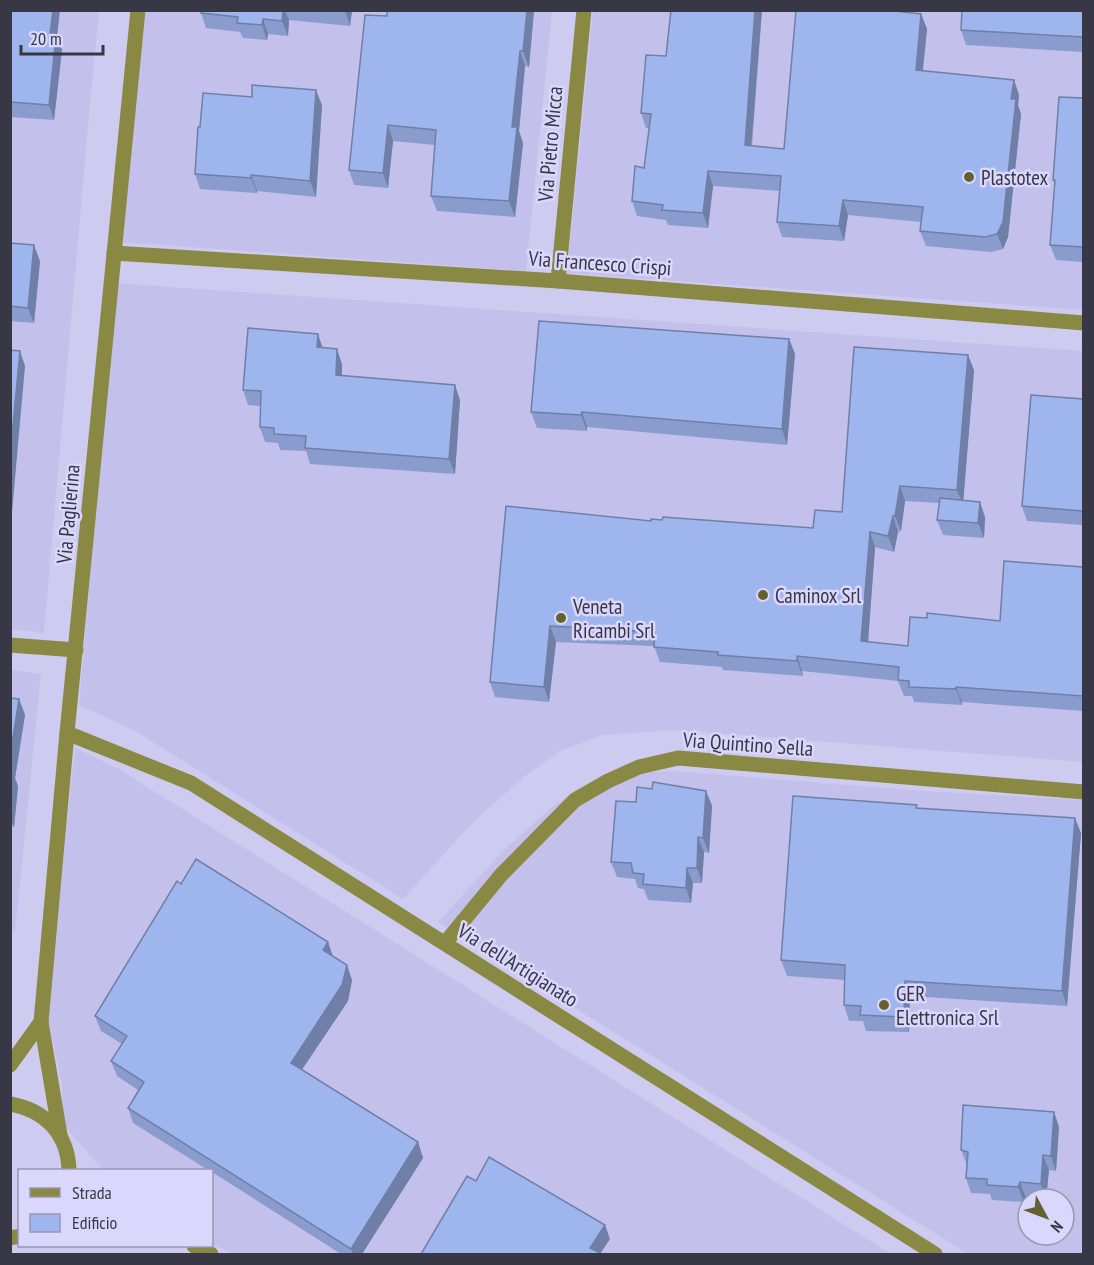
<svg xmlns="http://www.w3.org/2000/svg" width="1094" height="1265" viewBox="0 0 1094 1265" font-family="'PT Sans Narrow',sans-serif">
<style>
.built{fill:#c3c1ec;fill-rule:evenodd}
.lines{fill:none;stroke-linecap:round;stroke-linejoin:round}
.minor{stroke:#8a8944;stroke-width:15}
.wall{fill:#899ccd}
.shaded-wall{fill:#6f7fa7}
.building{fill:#9fb5ee;stroke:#6f7fa7;stroke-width:1.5}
.poi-dot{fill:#63622f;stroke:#dad7fc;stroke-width:2}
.labels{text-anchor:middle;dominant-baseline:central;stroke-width:5;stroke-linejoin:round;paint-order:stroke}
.street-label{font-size:21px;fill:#383745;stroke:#dad7fc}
.poi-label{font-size:21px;fill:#383745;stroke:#dad7fc;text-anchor:start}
</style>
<rect width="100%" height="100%" fill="#cdcbef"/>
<g class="built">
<polygon points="11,11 99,11 91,91 44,633 11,629"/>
<polygon points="140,11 552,11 526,271 119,242"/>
<polygon points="593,11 1083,11 1083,310 567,273"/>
<polygon points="115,283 1083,351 1083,762 675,730 603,735 560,751 525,776 476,819 403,899 137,732 79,705"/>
<polygon points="10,670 41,674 15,931 10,930"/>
<polygon points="75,748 117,768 891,1254 234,1254 212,1244 212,1170 103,1170 67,1129 63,1118 62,1086 47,1013"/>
<path d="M674,771L922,791L1083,800V1254H968L438,922L505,849L551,808L579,788L614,774ZM1028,1199H1064V1235H1028Z"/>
</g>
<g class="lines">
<g class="minor">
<polyline points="114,253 558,281 1084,323"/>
<polyline points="558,281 584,10"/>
<polyline points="10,645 76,650"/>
<polyline points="67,733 191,783 935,1254"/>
<polyline points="445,943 501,875 575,800 608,781 639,767 678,758 1084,792"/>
<polyline points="10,1065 41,1022"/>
<path d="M10,1104C46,1110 68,1135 69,1170"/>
<polyline points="60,1135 41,1022 67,733 138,10"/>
<polyline points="10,1238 20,1236"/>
<polyline points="194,1246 211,1254"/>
</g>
</g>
<g class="wall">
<polygon points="10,10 57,37 62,50 54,120 10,117"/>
<polygon points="201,10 352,10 350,26 289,20 288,36 268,34 267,40 243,38 240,32 206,28 201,13"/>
<polygon points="387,10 534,10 529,67 525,66 519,131 523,143 515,217 437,211 431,196 435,145 393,141 388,188 354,185 349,170 387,16"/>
<polygon points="671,10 762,10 752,146 784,149 921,14 927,29 923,71 1014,80 1019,95 1018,105 1021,114 1008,237 1003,249 991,252 926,246 920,231 921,222 848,215 844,241 782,237 777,222 780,191 713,186 708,228 668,225 666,220 637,216 632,201 644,168 649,128 646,128 641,113 666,56"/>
<polygon points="1083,10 1083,52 966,45 961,30"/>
<polygon points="1083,98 1083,262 1056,260 1050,245 1055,184 1053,180"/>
<polygon points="322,105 316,197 257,191 257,193 200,189 195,174"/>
<polygon points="10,243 40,261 34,323 10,321"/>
<polygon points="789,339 795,354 787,445 587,427 587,431 537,428 531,412"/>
<polygon points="323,348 342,364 342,376 460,400 455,474 310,464 306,451 280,450 278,443 265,442 260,427 261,406 248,405 243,390"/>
<polygon points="974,370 963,500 985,517 984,538 943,535 937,520 939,503 905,501 901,531 898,532 894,552 875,547 868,642 908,646 927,618 1000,621 1083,567 1083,711 962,702 962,705 914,702 912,696 904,696 898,681 802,671 803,676 723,670 722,667 660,662 654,646 556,642 549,702 495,697 490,682 651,521 662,520 813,528 842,512"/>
<polygon points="1083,399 1083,525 1027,521 1022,506"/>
<polygon points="10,698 19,699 25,715 15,778 18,786 14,827 10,826"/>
<polygon points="652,789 706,791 712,806 709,853 704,852 702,883 693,883 691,903 648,900 644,889 638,888 635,879 617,877 611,862 636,802"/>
<polygon points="918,808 1081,833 1067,1006 910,996 909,1032 866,1031 863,1021 849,1021 844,1005 845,980 787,976 781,960"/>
<polygon points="181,884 328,942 333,957 352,980 348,1001 302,1070 418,1142 423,1158 362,1254 341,1254 212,1172 212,1170 208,1170 133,1123 128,1108 138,1090 117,1076 111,1061 122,1044 101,1031 95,1016"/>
<polygon points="1054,1112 1059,1127 1056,1171 1049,1170 1046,1199 1026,1198 1024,1202 992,1200 990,1194 971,1193 966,1178 967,1165 961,1150"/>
</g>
<g class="shaded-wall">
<polygon points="53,10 60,10 57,37 62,50 54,120 49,105 50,34"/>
<polygon points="283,10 285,10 289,20 288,36 282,21"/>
<polygon points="345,10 352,10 350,26"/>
<polygon points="527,10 534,10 529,67 523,51"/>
<polygon points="755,10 762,10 750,161 745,145"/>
<polygon points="921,14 927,29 921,85 916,70"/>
<polygon points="263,19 268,34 267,40 262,25"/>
<polygon points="520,51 525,66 519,131 523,143 515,217 509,201 512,127"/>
<polygon points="1014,80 1019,95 1018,105 1021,114 1008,237 1003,249 997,234"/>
<polygon points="316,90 322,105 316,197 310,181"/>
<polygon points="388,125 393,141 388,188 383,173"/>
<polygon points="708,171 713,186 708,228 703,213"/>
<polygon points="251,175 257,191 257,193 251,178"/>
<polygon points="843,200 848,215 844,241 839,226"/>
<polygon points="34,245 40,261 34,323 28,308"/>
<polygon points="318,334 323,349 317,347"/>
<polygon points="789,339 795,354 787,445 782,429"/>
<polygon points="337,349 342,364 342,391 336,375"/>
<polygon points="20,351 25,366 10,535 10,456"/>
<polygon points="968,355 974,370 963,505 957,490"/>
<polygon points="455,385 460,400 455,474 449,459"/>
<polygon points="582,412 587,427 587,431 581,415"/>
<polygon points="900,486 905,501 901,531 895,516"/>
<polygon points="980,502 985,517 984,538 978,523"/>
<polygon points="893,516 898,532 894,552 888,536"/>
<polygon points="870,532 875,547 867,656 861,641"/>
<polygon points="550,626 556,642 549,702 544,687"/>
<polygon points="797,656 802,671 803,676 797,661"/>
<polygon points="956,687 962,702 962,705 956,689"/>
<polygon points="19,699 25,715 15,778 18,786 14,827 10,817 10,756"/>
<polygon points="706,791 712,806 709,853 703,838"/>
<polygon points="1075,818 1081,833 1067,1006 1062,991"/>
<polygon points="698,837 704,852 702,883 697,868"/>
<polygon points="687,868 693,883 691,903 686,888"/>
<polygon points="328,942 333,957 323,950"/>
<polygon points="347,965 352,980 348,1001 296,1078 291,1063"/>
<polygon points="905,981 910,996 909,1032 904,1017"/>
<polygon points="1054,1112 1059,1127 1056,1171 1051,1156"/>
<polygon points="418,1142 423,1158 362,1254 353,1254 351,1249"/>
<polygon points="1043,1155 1049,1170 1046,1199 1041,1184"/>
<polygon points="1020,1182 1026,1198 1024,1202 1018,1187"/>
<polygon points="605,1225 610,1239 600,1254 590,1248"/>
</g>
<g class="building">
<polygon points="10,10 53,10 50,34 56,35 49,105 10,102"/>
<polygon points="201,10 283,10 282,21 263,19 262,25 237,23 238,17 201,13"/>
<polygon points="387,10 527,10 523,51 520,51 512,127 517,127 509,201 431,196 436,130 388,125 383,173 349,170 365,15 387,16"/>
<polygon points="671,10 755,10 745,145 784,149 796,10 885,10 921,14 916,70 1014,80 1011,99 1016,99 1003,222 997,234 985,237 920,231 923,207 843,200 839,226 777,222 781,176 708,171 703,213 662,210 663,205 632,201 635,166 644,168 651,114 641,113 646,55 666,56"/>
<polygon points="962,10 1083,10 1083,37 961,30"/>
<polygon points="252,85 316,90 310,181 251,175 251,178 195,174 198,127 200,127 203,93 252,97"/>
<polygon points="1059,97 1083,98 1083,247 1050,245 1055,180 1053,180"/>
<polygon points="10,243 34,245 28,308 10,306"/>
<polygon points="539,321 789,339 782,429 582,412 581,415 531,412"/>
<polygon points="248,328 318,334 317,347 337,349 336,375 455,385 449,459 305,448 306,436 274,434 274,428 260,427 261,391 243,390"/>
<polygon points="854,347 968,355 957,490 900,486 895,516 893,516 888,536 870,532 861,641 908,646 910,617 927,618 927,613 1000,621 1004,561 1083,567 1083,696 956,687 956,689 909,687 909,681 898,680 899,667 797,656 797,661 718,655 718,652 654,647 655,632 550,626 544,687 490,682 506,506 651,521 651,519 662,520 663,517 813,528 815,510 842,512"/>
<polygon points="10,350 20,351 10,456"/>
<polygon points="1031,395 1083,399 1083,511 1022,506"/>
<polygon points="940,498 980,502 978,523 937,520"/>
<polygon points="10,698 19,699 10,756"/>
<polygon points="10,770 13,771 10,792"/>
<polygon points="653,782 706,791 703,838 698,837 697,868 687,868 686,888 643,884 644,874 633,873 631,863 611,862 616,801 636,802 637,787 652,789"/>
<polygon points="793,796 917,805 916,808 1075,818 1062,991 905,981 904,1017 860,1015 861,1006 844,1005 845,965 781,960"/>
<polygon points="196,859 328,942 323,950 347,965 342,985 291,1063 418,1142 351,1249 128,1108 144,1082 111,1061 127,1036 95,1016 177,881 181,884"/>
<polygon points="963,1105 1054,1112 1051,1156 1043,1155 1041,1184 1020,1182 1018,1187 987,1185 987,1179 966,1178 968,1152 961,1150"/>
<polygon points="489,1157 605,1225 590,1248 602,1254 421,1254 467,1176 476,1181"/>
</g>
<g class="poi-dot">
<circle cx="969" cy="177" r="6"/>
<circle cx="763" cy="595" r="6"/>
<circle cx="561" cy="618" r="6"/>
<circle cx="884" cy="1005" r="6"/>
</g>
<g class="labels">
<g class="street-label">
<text transform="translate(550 144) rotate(-85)">Via Pietro Micca</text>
<text transform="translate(600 263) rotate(4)">Via Francesco Crispi</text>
<text transform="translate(68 514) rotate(-85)">Via Paglierina</text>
<text transform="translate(748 744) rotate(4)">Via Quintino Sella</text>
<text transform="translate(518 965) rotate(32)">Via dell'Artigianato</text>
</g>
<g class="poi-label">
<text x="981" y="177">Plastotex</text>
<text x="775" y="595">Caminox Srl</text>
<text x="573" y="606">Veneta<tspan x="573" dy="24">Ricambi Srl</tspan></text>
<text x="896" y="993">GER<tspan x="896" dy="24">Elettronica Srl</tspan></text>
</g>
</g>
<rect width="1094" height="1265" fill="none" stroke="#383745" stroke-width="24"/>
<rect x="18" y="1169" width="195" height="78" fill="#dad7fc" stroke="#9997b3" stroke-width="1.5"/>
<rect x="30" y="1188" width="30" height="9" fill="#8a8944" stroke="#9997b3" stroke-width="1.5"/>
<text x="72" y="1199" font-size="18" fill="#383745">Strada</text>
<rect x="30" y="1214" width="30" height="18" fill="#9fb5ee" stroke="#9997b3" stroke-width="1.5"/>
<text x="72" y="1229" font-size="18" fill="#383745">Edificio</text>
<g transform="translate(1046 1217) rotate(131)"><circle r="28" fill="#dad7fc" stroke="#9997b3" stroke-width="1.5"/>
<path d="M0-4.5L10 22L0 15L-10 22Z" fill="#63622f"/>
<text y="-9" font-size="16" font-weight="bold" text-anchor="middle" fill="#383745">N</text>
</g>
<path d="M21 45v9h82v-9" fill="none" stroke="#383745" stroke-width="3"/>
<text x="30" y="45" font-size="18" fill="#383745" stroke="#dad7fc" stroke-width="4.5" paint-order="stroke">20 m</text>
</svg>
